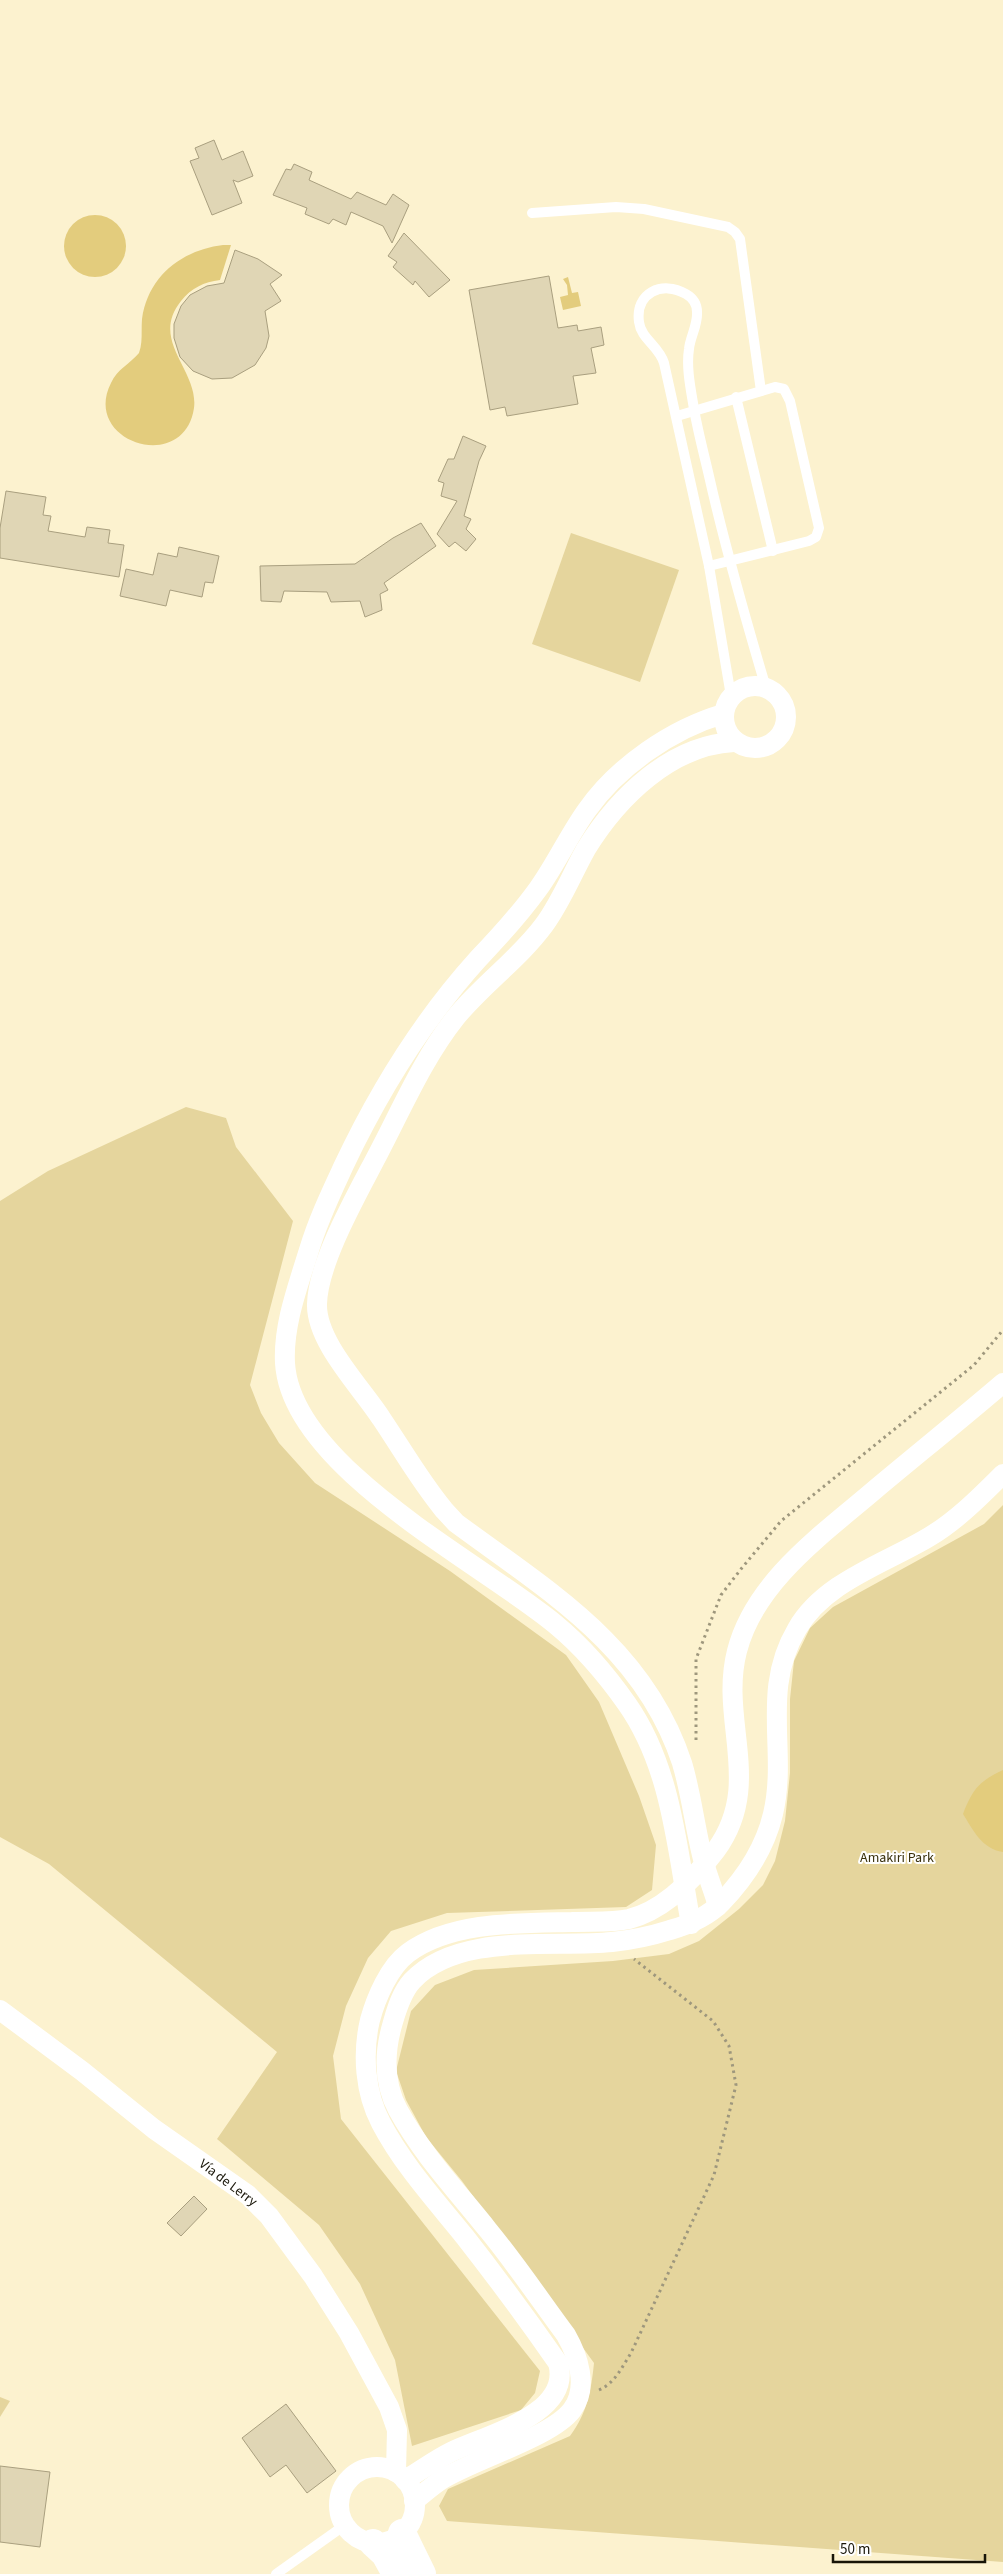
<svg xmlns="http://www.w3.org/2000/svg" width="1003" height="2574" viewBox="0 0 1003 2574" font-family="'Source Sans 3',sans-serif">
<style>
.green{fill:#e5d59d}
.water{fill:#e3cc7d}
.building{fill:#e0d6b5;stroke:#a99f7f}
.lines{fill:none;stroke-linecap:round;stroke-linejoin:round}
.path{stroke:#9e977d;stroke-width:3;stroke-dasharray:2.5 4;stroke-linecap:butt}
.lane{stroke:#fff;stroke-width:10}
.street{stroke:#fff;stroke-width:20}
.secondary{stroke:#fff;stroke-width:28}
.labels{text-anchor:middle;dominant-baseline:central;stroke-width:4;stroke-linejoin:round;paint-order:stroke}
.park-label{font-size:14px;fill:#3a310d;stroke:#fff}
.street-label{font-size:14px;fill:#181508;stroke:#fff}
</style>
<rect width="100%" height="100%" fill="#fcf2cf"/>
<g class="green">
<polygon points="571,533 679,570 640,682 532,644"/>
<polygon points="186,1107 226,1118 236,1147 293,1221 250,1385 261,1413 279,1443 315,1483 450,1571 566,1655 599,1702 639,1796 656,1845 652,1890 626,1907 447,1913 391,1931 368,1958 346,2006 333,2056 341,2119 540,2371 535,2393 521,2410 412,2446 395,2360 360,2284 319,2225 217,2139 277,2052 49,1864 0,1837 0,1201 48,1171"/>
<path d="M1003,1505V2562L447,2521L439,2506L448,2489L570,2436C587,2413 591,2392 594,2363L462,2181L426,2137L406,2100L396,2071L411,2011L435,1985L474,1970L613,1961L669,1954L699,1941L739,1909L763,1885L775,1861L785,1821L790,1773V1699L794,1661L810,1628L833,1607L984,1524Z"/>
<polygon points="0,2397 10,2401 0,2417"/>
</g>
<g class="water">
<circle cx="95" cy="246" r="31"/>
<path d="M223,245H231L220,280C204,282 191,288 181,301C149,341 199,370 194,408C184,475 81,442 111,383C117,369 130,364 139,353C143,342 141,331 142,319C148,276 182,250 223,245Z"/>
<polygon points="568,277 572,293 578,292 581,306 563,310 560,297 568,295 567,285 563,279"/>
<path d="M1003,1770V1852C982,1849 973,1830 963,1814C973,1789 978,1782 1003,1770Z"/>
</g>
<g class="building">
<polygon points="214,140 222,160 243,151 253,176 238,182 233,180 242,203 212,215 190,161 199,158 195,148"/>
<polygon points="294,164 312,172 309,180 351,199 357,192 386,205 393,194 409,205 392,243 383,226 351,212 346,225 333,219 329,224 305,214 307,208 273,195 286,169 291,170"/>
<polygon points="404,233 450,280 429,297 415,281 413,285 393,267 397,262 388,256"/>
<polygon points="235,250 258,259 282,275 270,284 281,301 265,311 269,336 266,348 255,365 232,378 212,379 193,371 180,357 174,338 174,324 181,306 190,295 207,286 224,283"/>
<polygon points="549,276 558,328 577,325 578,331 601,327 604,345 591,348 596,373 573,376 578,404 507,416 505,407 490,410 469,290"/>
<polygon points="463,436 486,446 479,461 464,516 471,519 466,529 476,539 466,551 455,542 449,547 437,534 457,501 441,496 444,483 438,481 448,459 454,459"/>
<polygon points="6,491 46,497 43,515 51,516 48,531 85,537 87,527 110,530 108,543 124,545 119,577 0,558 0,528"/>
<polygon points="421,523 436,546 384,583 388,590 380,594 382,610 365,617 360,601 331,602 327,592 284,591 281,602 261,601 260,566 355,564 393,538"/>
<polygon points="179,547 219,556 213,583 205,582 202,597 170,590 166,606 120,596 126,569 153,575 158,553 177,557"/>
<polygon points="194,2196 207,2209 181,2236 167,2223"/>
<polygon points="286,2404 336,2471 307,2493 286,2465 270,2477 242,2438"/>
<polygon points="0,2466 50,2472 40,2547 0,2542"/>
</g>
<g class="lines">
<g class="path">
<polyline points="696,1740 696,1659 721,1595 741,1569 781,1521 974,1365 1003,1330"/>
<path d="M599,2390C615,2383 622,2367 631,2353L714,2175L736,2085L729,2046L713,2021L634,1959"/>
</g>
<g class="lane">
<polyline points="532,213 616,207 644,209 728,227 735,232 740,239 761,391"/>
<polyline points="736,397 773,551"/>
<polyline points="677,416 775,387 784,389 790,401 819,528 816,537 809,541 709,566"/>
<path d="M731,696L709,566L664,363C659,346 641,339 639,322C635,293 662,280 686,294C693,298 697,304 697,312C698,325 690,337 689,349C686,368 691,390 694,409C698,432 704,454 709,476C725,547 745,617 766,688"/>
<polyline points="276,2574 345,2525"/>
</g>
<g class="street">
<circle cx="755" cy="717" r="31"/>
<path d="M718,1906C714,1892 708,1877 704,1863C695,1830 692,1796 682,1763C644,1647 548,1591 456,1523L444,1510C420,1481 402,1449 381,1418C361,1387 316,1342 317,1304C318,1261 359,1191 379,1152C403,1106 424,1057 456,1017C483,984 519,959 544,925C561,902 572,874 586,849C618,797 671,745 734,742"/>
<path d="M691,1924C677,1850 672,1768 627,1704C606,1674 583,1647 555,1624C480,1562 291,1467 285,1363C283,1325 298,1286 309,1250C318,1220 331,1193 344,1165C380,1089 422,1021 478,959C499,937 520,914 538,889C556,864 569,835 587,810C618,766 672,729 723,714"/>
<polyline points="0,2010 82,2071 154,2129 248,2195 269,2216 313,2276 349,2333 389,2407 397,2430 396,2472"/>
<circle cx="377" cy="2505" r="38"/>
<path d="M405,2480C420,2471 435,2460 451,2452C486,2435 573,2414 558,2363C528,2320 497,2278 465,2237C436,2201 403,2165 381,2123C365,2093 362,2054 370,2020C376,1998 389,1967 408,1953C451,1921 521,1923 572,1922C591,1921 611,1923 629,1919C665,1910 694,1879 716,1850C764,1784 719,1721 737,1651C755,1580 826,1532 878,1487C920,1452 962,1418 1003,1383"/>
<path d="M414,2501C423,2494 432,2486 441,2480C472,2460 552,2437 572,2410C589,2387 578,2356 566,2335C540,2300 516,2264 488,2230C457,2191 422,2154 398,2110C383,2082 384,2052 393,2022C397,2008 402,1992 412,1981C458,1932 552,1948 612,1942C632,1940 651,1936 670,1930C688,1925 707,1917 721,1903C745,1878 765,1848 773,1814C788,1751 760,1691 797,1629C824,1582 884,1564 929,1537C956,1521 980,1497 1003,1474"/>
</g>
<g class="secondary">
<polyline points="402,2533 422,2574"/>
<polyline points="373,2543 385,2554 396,2574"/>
</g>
</g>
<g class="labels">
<g class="park-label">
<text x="897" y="1858">Amakiri Park</text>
</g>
<g class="street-label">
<text transform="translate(228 2183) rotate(37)">Vía de Lerry</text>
</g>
</g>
<path d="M833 2554v8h152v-8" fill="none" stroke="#181508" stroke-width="2.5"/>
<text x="840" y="2554" font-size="15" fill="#181508" stroke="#ffffff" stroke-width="4" paint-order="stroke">50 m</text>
</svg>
